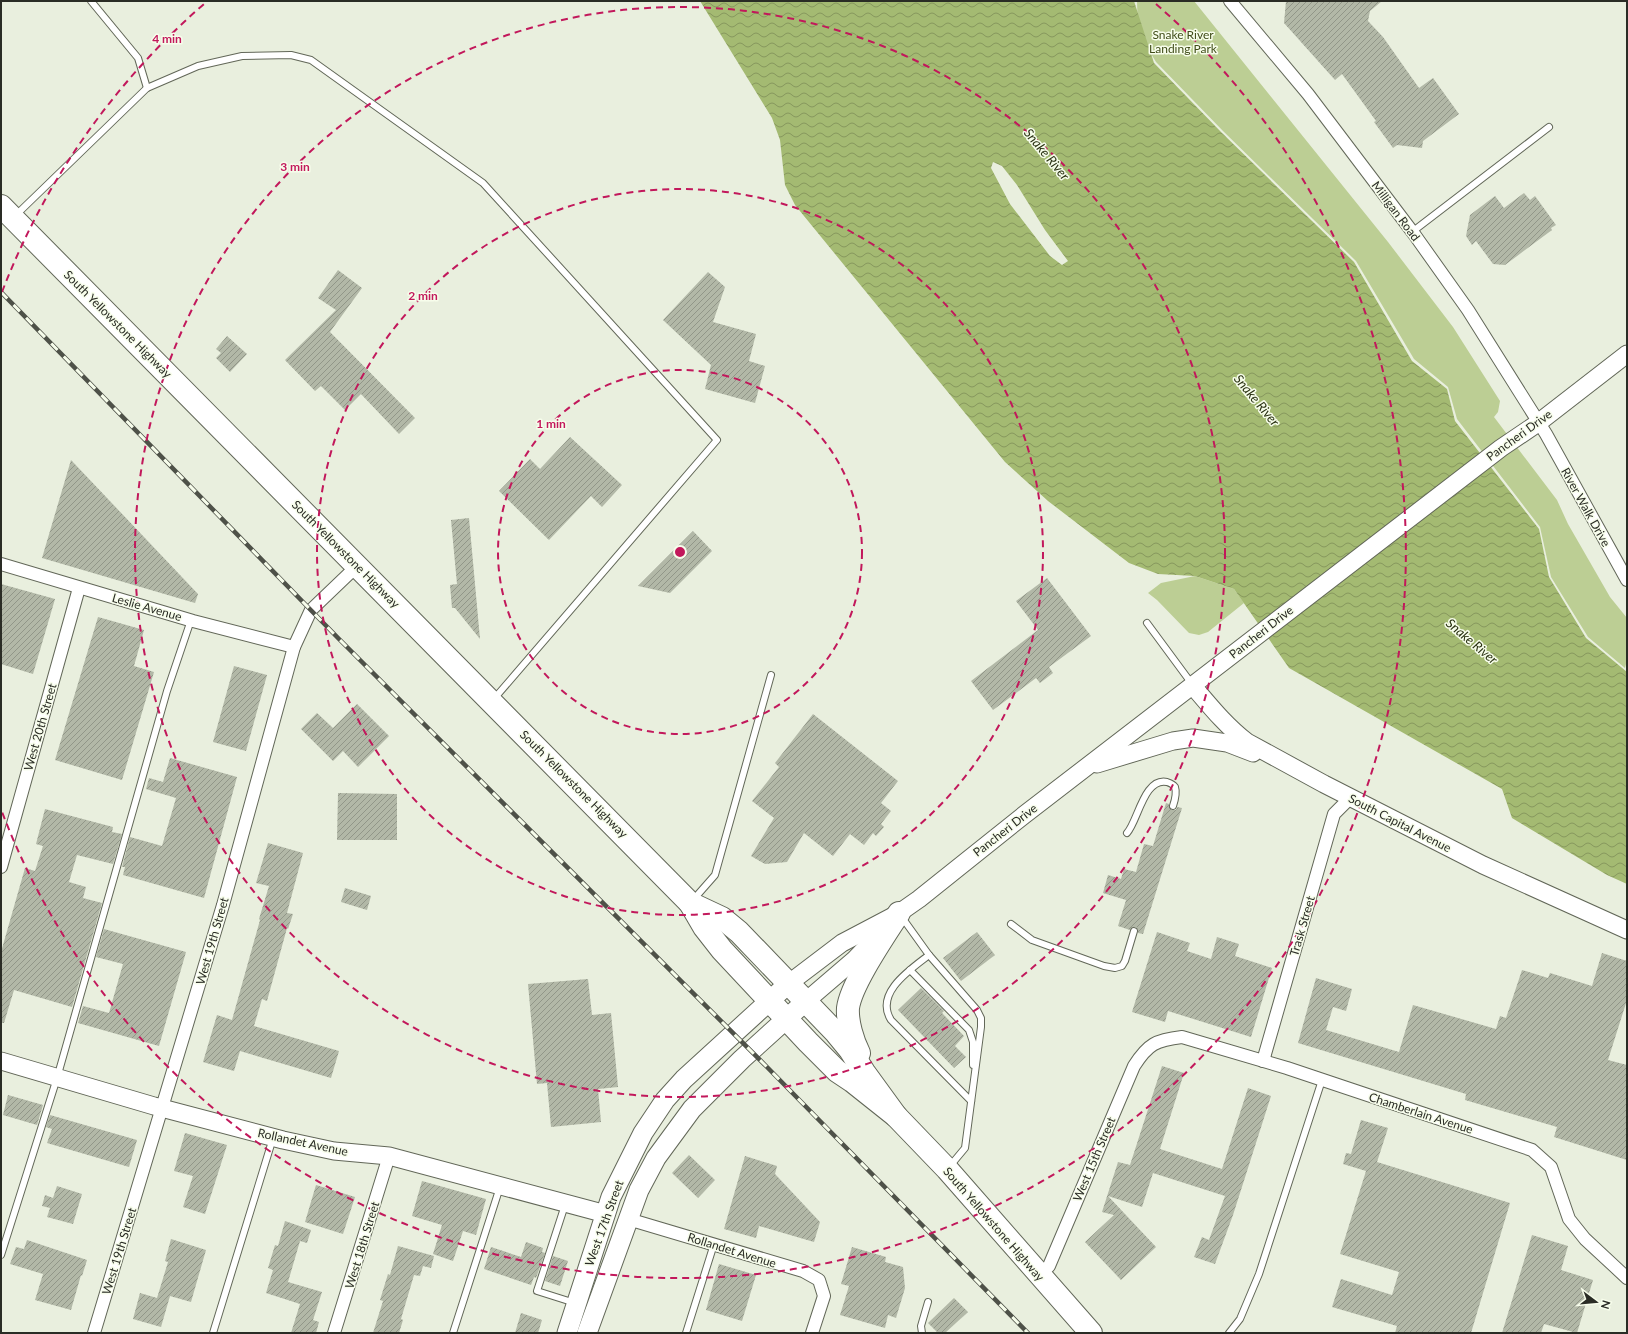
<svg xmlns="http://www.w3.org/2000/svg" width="1628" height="1334" viewBox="0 0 1628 1334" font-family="Lato,sans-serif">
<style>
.park{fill:#bcce94}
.water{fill:url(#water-waves);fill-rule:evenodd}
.building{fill:url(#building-hatch)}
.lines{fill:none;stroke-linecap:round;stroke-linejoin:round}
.lane-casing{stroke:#626758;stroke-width:8}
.street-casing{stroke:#626758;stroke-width:14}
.secondary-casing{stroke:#626758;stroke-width:19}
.primary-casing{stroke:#626758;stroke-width:21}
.highway-casing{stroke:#626758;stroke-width:24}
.lane{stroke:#fff;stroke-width:6}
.street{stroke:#fff;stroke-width:12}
.secondary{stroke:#fff;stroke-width:17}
.primary{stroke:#fff;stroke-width:19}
.highway{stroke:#fff;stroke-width:22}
.rail-casing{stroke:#4e5148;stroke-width:4.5}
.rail{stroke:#f7fdeb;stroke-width:3;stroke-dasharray:9;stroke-linecap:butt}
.ring{fill:none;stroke:#c2185b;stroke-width:2;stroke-dasharray:7 5}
.labels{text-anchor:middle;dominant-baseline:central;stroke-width:3;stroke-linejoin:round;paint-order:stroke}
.park-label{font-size:12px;fill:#3f4c18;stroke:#f7fdeb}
.street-label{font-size:12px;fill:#2a2c25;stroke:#f7fdeb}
.water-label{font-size:13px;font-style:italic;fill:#2a3213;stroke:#f7fdeb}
.centre{fill:#c2185b;stroke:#f7fdeb;stroke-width:2}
.ring-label{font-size:12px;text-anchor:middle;font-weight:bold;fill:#c2185b;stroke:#f7fdeb;stroke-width:3;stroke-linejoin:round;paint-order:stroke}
</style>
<defs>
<pattern id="water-waves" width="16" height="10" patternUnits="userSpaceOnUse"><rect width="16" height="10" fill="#a4ba72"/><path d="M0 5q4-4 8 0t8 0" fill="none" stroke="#86975d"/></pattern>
<pattern id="building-hatch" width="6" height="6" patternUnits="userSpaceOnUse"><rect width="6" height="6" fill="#b2b8a7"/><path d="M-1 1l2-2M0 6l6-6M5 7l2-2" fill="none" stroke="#919688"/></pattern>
</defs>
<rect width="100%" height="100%" fill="#e9efde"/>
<g class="park">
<polygon points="1137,1 1194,1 1388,242 1453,327 1500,401 1498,412 1494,417 1557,500 1568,524 1610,597 1627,618 1627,660 1625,668 1588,637 1551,577 1540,527 1457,419 1448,387 1414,359 1356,261 1223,131 1156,62 1138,32"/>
<polygon points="1195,576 1234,589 1244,603 1208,632 1199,635 1189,633 1157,600 1148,593 1161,583"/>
</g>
<path class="water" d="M700,1H1134L1154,63L1221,132L1354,262L1412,361L1447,389L1455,421L1539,529L1549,577L1586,638L1627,672V884L1607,875L1512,818L1502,789L1289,668L1234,589L1195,576L1158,574L1129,563L1048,501L1005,462L795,205L785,185L780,140L772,118ZM993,162L1002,166L1017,185L1045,230L1068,261L1062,265L1050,256L1010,204L991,168Z"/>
<g class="building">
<polygon points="1286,1 1382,1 1370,11 1368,21 1383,37 1419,88 1433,78 1459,114 1423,141 1422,148 1397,145 1393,148 1374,122 1376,121 1342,74 1335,80 1284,23"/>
<polygon points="1524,193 1530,200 1535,196 1556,225 1551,228 1552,230 1505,265 1493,264 1476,241 1472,245 1466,236 1470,215 1495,196 1504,208"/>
<polygon points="338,270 362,288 330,332 415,418 399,434 361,394 345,410 321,386 315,391 285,360 336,310 318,298"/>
<polygon points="708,272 725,287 713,322 756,334 749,361 765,366 755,403 705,389 711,365 663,320"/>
<polygon points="227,336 247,354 230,372 216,358 221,353 216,349"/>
<polygon points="570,437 622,485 602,507 591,496 549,540 499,491 530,459 540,469"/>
<polygon points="71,460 198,594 195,603 42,558"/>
<polygon points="469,518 480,639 455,608 452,608 450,585 457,584 451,520"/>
<polygon points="693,531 712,551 670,593 638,586"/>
<polygon points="1047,578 1091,636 1049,667 1053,673 1040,683 1036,678 993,710 971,681 1038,630 1016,601"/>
<polygon points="1,584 55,599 33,674 1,664"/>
<polygon points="98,617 144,630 134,666 154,672 122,780 55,760"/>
<polygon points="234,666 267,675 246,751 213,742"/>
<polygon points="357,704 389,736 358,767 343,751 333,761 301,729 317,713 333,728"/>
<polygon points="813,714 898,781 881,803 891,811 881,824 884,827 876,836 873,833 864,845 850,834 833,856 804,833 787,862 765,864 751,856 774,818 752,801 779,767 775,763"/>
<polygon points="170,758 237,777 204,898 123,875 125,867 122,867 130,837 162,846 176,798 146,789 149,778 163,782"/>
<polygon points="338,793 397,794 397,840 337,840"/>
<polygon points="1166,803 1169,804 1169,807 1172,810 1176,810 1177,807 1182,808 1143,934 1138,933 1138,930 1136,927 1133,927 1130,930 1118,926 1126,900 1103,893 1108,875 1121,879 1124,869 1136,872 1144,844 1153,846"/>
<polygon points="45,809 113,827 112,832 122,834 113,864 77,855 69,882 86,887 83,898 102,903 72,1007 14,990 4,1023 1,1023 1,952 25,868 35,871 43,846 36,844"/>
<polygon points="268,843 303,853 287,913 293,914 288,929 287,928 267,1001 262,999 254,1026 339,1051 331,1078 240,1051 234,1071 203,1062 217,1015 232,1020 260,920 259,919 269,886 256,883"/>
<polygon points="345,888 371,896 367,910 341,902"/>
<polygon points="104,929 186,952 159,1046 78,1023 83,1006 109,1013 123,964 96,957"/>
<polygon points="977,932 995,955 961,981 943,958"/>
<polygon points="1157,932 1190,943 1187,951 1211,959 1217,937 1239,944 1235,956 1272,968 1251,1037 1168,1011 1165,1022 1132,1012"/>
<polygon points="1602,953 1627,961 1627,1000 1608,1060 1627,1065 1627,1160 1554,1137 1557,1127 1465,1100 1466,1094 1298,1043 1316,978 1352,989 1346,1011 1333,1007 1326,1030 1399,1052 1413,1005 1496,1029 1500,1016 1506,1018 1522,970 1548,978 1550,973 1592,986"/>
<polygon points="588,979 592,1015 611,1013 618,1087 598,1089 601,1122 551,1127 547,1083 537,1084 528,984"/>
<polygon points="921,988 944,1011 942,1013 964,1036 955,1046 966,1057 954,1068 898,1010"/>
<polygon points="1162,1066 1184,1073 1160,1149 1222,1169 1248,1088 1271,1096 1233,1215 1215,1264 1194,1257 1202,1237 1209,1240 1225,1196 1153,1173 1142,1207 1108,1196 1156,1247 1121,1280 1085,1242 1114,1215 1102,1212 1118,1162 1130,1165"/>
<polygon points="8,1095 43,1105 37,1125 3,1115"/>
<polygon points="50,1115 137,1140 129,1167 47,1143 52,1129 46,1127"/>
<polygon points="1361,1120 1388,1128 1377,1162 1510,1203 1471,1333 1395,1333 1397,1326 1332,1307 1341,1279 1392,1295 1399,1272 1340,1254 1366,1171 1343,1164 1346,1153 1351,1154"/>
<polygon points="185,1133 227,1145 205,1214 183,1207 193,1176 174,1171"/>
<polygon points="689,1155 715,1180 698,1198 672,1173"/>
<polygon points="745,1156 777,1166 775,1174 820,1222 814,1242 759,1226 756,1238 724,1229"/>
<polygon points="422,1181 486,1199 476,1235 463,1231 453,1261 433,1254 442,1225 412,1216"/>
<polygon points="316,1185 355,1197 343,1234 305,1222"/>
<polygon points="57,1186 82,1194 73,1224 47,1217 50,1208 42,1206 45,1195 53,1198"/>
<polygon points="285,1221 311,1230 307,1243 300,1241 288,1282 322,1292 313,1320 319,1322 316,1333 291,1333 300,1304 266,1293 273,1270 268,1268 275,1245 278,1246"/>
<polygon points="1532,1235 1568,1246 1561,1270 1593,1280 1577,1333 1544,1324 1541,1333 1502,1333"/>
<polygon points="171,1239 206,1250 191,1302 170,1296 161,1327 133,1319 140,1293 157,1298 168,1262 165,1261"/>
<polygon points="27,1240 87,1260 82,1276 81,1275 71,1310 35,1300 43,1274 10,1264 16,1247 24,1249"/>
<polygon points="526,1242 543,1248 542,1252 545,1253 536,1278 534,1277 531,1285 484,1269 491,1247 521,1257"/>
<polygon points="398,1246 434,1256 431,1268 423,1266 420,1276 414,1275 401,1319 403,1320 399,1333 373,1333 383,1301 380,1300 388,1274 390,1275"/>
<polygon points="852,1247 886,1257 885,1262 903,1267 905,1288 896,1318 888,1315 885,1328 840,1315 849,1286 841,1284"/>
<polygon points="553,1256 568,1261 560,1286 545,1281"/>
<polygon points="719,1264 756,1275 742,1321 706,1310"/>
<polygon points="954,1298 968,1312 945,1333 938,1333 928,1323"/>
<polygon points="521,1313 542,1320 538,1333 515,1333"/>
</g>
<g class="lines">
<g class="lane-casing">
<g id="lane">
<polyline points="91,1 138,58 147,88"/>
<polyline points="16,215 147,88 198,66 242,56 291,55 311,60 483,183 717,440 493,700"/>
<polyline points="1412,232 1549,127"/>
<polyline points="1147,623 1192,684"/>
<path d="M1127,833C1138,821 1144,777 1167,782C1170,783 1173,784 1175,787C1177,793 1175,800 1173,806"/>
<polyline points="693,900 715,875 771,675"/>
<polyline points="901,916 929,955 977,1010 981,1018 981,1027 965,1148 950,1166"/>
<polyline points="1011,924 1032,940 1104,966 1115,968 1122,966 1125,961 1134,931"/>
<path d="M929,955C911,969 874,993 891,1020L971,1101"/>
<polyline points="910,970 969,1030 973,1042 973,1065"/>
<polyline points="565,1205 537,1291 575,1303"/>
<polyline points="1,1255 57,1078 167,691 191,620"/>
<polyline points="213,1333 273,1138"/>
<polyline points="453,1333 500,1187"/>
<polyline points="686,1333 714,1244"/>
<polyline points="922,1333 921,1326 928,1302"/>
<polyline points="1229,1333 1240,1319 1259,1274 1322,1080"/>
</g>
</g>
<g class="street-casing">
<g id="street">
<polyline points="1230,1 1308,94 1414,234 1468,310 1546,434 1627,580"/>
<polyline points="1,564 193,621 294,647"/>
<polyline points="1,867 79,588"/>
<polyline points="1263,1061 1334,814 1350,798"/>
<polyline points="628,1219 803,1271 819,1280 824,1296 812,1333"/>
<path d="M1039,1275L1049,1266L1134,1066C1148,1044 1156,1040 1182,1037L1287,1068L1532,1150L1551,1167L1569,1219L1585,1239L1627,1278"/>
<polyline points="94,1333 223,905 294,647 311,610 357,566"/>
<polyline points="334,1333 389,1156"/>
</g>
</g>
<g class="secondary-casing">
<g id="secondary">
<path d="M1193,686C1210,706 1226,726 1247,742L1324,784L1483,865L1627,930"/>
<polyline points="1097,764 1173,741 1193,738 1227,743 1253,753"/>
<polyline points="788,984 842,943 899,913 919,899 1024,815 1501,448 1538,423 1627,354"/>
<polyline points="805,1002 854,960 875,938"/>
<polyline points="1,1061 154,1106 283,1140 334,1151 389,1156 606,1214"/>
</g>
</g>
<g class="primary-casing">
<g id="primary">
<polyline points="567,1333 611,1197 643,1133 665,1100 684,1079 788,984"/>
<polyline points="587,1333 639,1190 656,1158 692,1109 742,1059 805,1002"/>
</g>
</g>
<g class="highway-casing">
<g id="highway">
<polyline points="1,206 690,903 704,927 722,950 808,1042 837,1071 852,1081 896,1116"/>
<polyline points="690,903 722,918 739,932 836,1033 850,1050 864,1072 896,1116 947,1169 1091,1333"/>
<path d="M859,1053C853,1041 847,1022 848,1008C851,984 885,935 899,913"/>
</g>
</g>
<use href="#lane" class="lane"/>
<use href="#street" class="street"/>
<use href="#secondary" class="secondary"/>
<use href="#primary" class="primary"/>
<use href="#highway" class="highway"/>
<g class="rail-casing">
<polyline id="rail" points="1,292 339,639 766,1066 1028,1333"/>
</g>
<use href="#rail" class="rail"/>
</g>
<g class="ring">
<circle cx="680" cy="552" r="182"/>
<circle cx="680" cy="552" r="363"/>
<circle cx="680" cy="552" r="545"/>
<path d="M2 292A726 726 0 0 1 204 4M1156 4A726 726 0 1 1 2 812"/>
</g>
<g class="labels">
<g class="park-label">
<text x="1183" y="34">Snake River<tspan x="1183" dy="14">Landing Park</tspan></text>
</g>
<g class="street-label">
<text transform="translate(1396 211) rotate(53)">Milligan Road</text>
<text transform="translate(118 324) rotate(45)">South Yellowstone Highway</text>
<text transform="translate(1519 435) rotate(-36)">Pancheri Drive</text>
<text transform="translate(1586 507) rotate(61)">River Walk Drive</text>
<text transform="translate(346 554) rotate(45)">South Yellowstone Highway</text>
<text transform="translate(147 607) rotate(16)">Leslie Avenue</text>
<text transform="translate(1261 632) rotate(-38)">Pancheri Drive</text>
<text transform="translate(40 727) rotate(-74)">West 20th Street</text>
<text transform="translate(574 784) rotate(45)">South Yellowstone Highway</text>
<text transform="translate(1400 823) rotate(27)">South Capital Avenue</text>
<text transform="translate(1005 830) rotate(-38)">Pancheri Drive</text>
<text transform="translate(1302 926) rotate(-74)">Trask Street</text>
<text transform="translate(212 941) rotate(-74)">West 19th Street</text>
<text transform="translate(1421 1113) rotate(18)">Chamberlain Avenue</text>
<text transform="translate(303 1142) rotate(12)">Rollandet Avenue</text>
<text transform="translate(1094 1159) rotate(-67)">West 15th Street</text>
<text transform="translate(604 1223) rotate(-70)">West 17th Street</text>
<text transform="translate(994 1224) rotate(49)">South Yellowstone Highway</text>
<text transform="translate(362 1245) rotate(-73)">West 18th Street</text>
<text transform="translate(732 1250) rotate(17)">Rollandet Avenue</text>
<text transform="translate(119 1251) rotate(-73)">West 19th Street</text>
</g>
<g class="water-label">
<text transform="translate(1047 154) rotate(50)">Snake River</text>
<text transform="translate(1257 400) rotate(50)">Snake River</text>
<text transform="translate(1472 641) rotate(40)">Snake River</text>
</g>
</g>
<circle cx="680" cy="552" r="6" class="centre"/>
<g class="ring-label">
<text x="167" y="43">4 min</text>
<text x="295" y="171">3 min</text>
<text x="423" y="300">2 min</text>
<text x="551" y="428">1 min</text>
</g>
<rect width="1628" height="1334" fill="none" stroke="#2a2c25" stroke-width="4"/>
<g transform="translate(1596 1302) rotate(106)" stroke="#f7fdeb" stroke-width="3" paint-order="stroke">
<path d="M0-3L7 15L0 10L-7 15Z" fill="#2a2c25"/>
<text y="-6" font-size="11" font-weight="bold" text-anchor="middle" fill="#2a2c25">N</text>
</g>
</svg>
